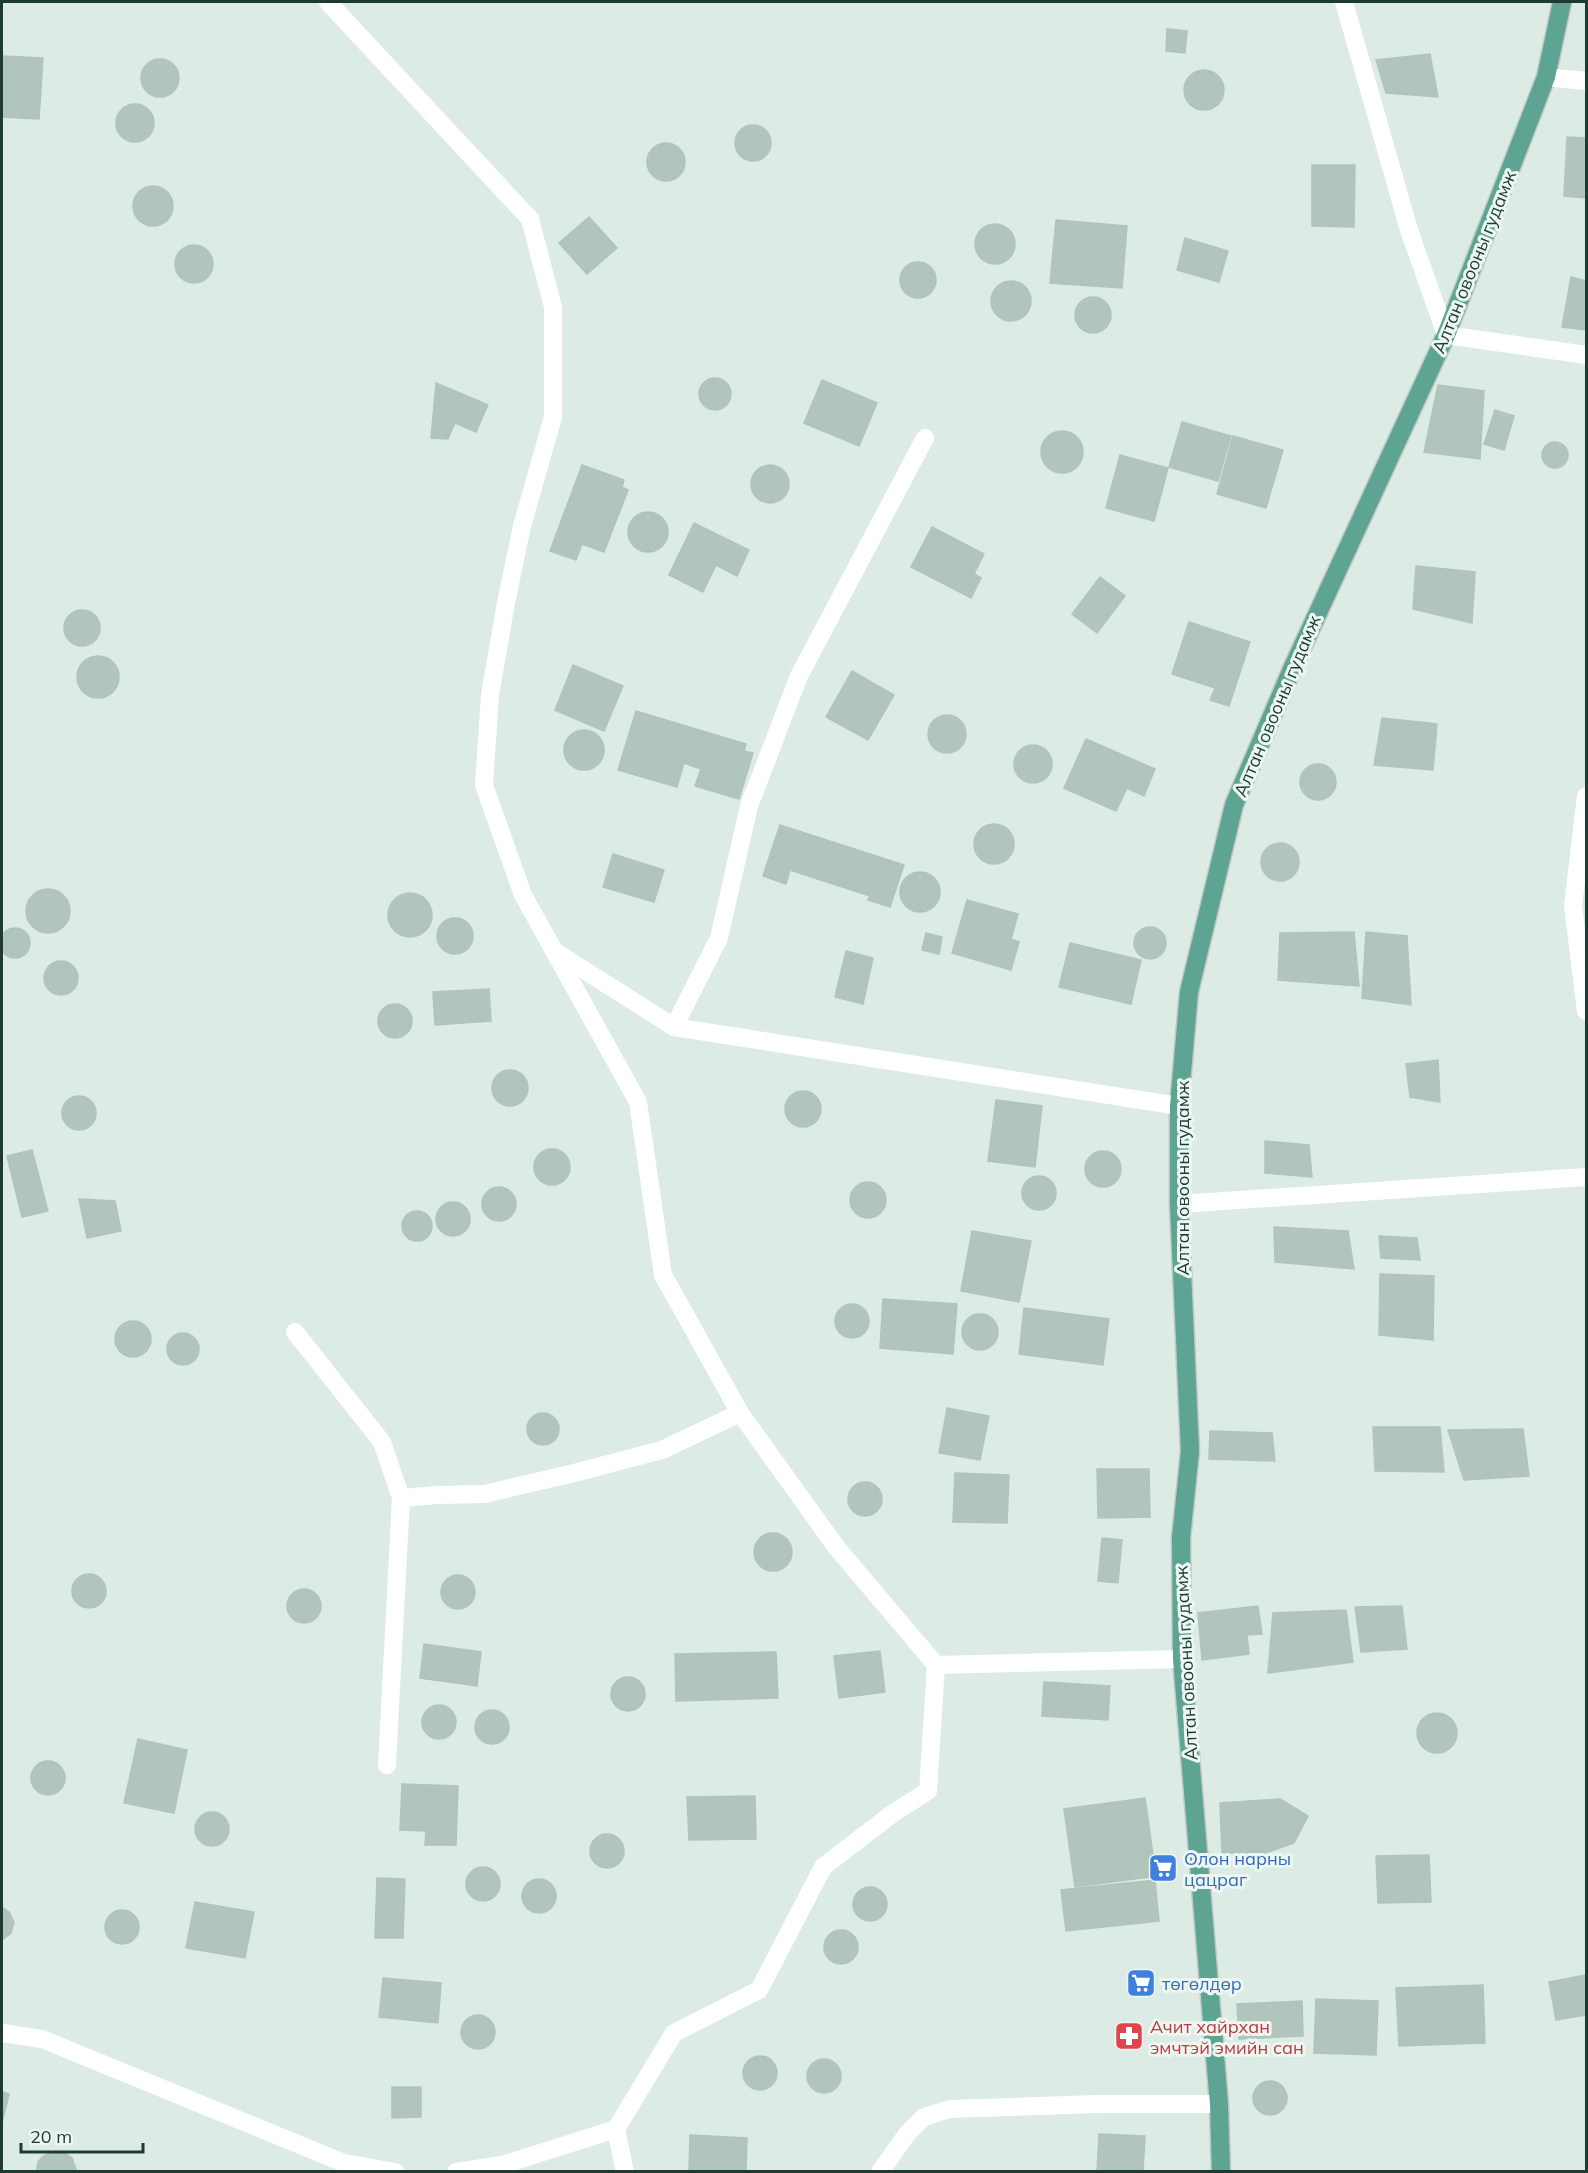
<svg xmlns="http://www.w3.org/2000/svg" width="1588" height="2173" viewBox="0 0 1588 2173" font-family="Mulish,sans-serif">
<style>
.building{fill:#b2c5bd;stroke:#afc5bc;stroke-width:1.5}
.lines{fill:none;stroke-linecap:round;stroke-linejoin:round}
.major-casing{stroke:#c0c8c6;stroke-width:21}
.minor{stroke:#fff;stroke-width:18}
.major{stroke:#5da592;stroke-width:18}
.labels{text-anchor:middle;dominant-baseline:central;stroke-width:6;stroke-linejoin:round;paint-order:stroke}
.street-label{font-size:18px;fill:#1d3b33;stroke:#edf7f2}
.shop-label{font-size:18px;fill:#366cbe;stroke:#edf7f2;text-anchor:start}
.health-label{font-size:18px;fill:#be3a42;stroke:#edf7f2;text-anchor:start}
</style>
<rect width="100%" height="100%" fill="#ddebe5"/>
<g class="building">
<polygon points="1167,29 1187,31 1185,53 1166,51"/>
<polygon points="1430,54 1438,97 1386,93 1376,60"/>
<polygon points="2,56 43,58 39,119 2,117"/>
<circle cx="160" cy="78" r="19"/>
<circle cx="1204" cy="90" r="20"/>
<circle cx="135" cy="123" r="19"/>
<circle cx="753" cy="143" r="18"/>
<polygon points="1567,137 1586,138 1586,198 1564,196"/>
<circle cx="666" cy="162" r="19"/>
<polygon points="1312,165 1355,165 1354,227 1312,226"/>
<circle cx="153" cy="206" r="20"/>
<polygon points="589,217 617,248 587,274 559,243"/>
<polygon points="1056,220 1127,226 1122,288 1050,283"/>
<circle cx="995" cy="244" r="20"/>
<polygon points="1185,238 1228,251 1219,282 1177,270"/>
<circle cx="194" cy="264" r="19"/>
<circle cx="918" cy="280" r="18"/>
<polygon points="1571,277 1586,281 1586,330 1562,327"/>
<circle cx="1011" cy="301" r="20"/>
<circle cx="1093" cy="315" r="18"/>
<circle cx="715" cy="394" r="16"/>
<polygon points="822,380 877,403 859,446 804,423"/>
<polygon points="436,383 488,405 476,432 455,423 448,439 431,438"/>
<polygon points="1438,385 1484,391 1480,459 1424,452"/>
<polygon points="1495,410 1514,416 1504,450 1484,444"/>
<polygon points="1182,422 1231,436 1218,481 1169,467"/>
<circle cx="1062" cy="452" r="21"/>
<polygon points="1233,436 1283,450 1266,508 1217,494"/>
<circle cx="1555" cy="455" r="13"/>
<polygon points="1120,455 1168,468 1154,521 1106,508"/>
<circle cx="770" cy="484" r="19"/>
<polygon points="582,465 624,480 622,487 628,490 604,552 582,544 576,560 550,551"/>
<circle cx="648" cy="532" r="20"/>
<polygon points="694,523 749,550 737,576 716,565 703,592 669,575"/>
<polygon points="932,527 984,554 974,574 981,578 971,598 911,567"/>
<polygon points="1416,566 1475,572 1472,623 1413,609"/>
<polygon points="1100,577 1125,596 1097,633 1072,614"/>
<circle cx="82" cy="628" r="18"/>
<polygon points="1189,622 1250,642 1229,706 1210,700 1215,688 1172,674"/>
<circle cx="98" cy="677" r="21"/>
<polygon points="573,665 623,686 604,731 555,710"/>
<polygon points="852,671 894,695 868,740 826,717"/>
<polygon points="636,711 746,744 744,751 753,753 739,799 695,786 701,769 684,763 677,787 618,770"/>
<circle cx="947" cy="734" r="19"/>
<polygon points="1382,718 1437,724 1433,770 1374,765"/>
<circle cx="584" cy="750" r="20"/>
<polygon points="1086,739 1155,769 1144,796 1127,788 1116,811 1064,788"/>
<circle cx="1033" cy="764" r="19"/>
<circle cx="1318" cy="782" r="18"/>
<circle cx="994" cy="844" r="20"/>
<polygon points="780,825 904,865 890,907 868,900 870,896 790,870 786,884 763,876"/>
<circle cx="1280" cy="862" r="19"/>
<polygon points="613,854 664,870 654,902 603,887"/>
<circle cx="920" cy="892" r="20"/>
<circle cx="48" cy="911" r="22"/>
<circle cx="410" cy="915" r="22"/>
<polygon points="967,900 1018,914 1011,939 1019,942 1011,970 952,953"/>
<circle cx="455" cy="936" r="18"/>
<circle cx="1150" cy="943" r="16"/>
<circle cx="15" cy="943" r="15"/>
<polygon points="1354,932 1359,986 1278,980 1280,933"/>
<polygon points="1366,932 1407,936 1411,1005 1362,998"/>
<polygon points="926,933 942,937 939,954 922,950"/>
<polygon points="1070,943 1141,960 1131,1004 1059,987"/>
<polygon points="846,951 873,958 863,1004 835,997"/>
<circle cx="61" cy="978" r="17"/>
<polygon points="489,989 491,1021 435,1025 433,992"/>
<circle cx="395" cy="1021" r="17"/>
<polygon points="1438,1060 1440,1102 1410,1097 1406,1064"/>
<circle cx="510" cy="1088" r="18"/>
<circle cx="803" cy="1109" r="18"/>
<circle cx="79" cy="1113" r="17"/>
<polygon points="996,1100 1042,1106 1035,1167 988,1161"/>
<polygon points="1265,1141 1309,1145 1312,1177 1265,1173"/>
<circle cx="552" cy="1167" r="18"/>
<polygon points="32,1150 48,1211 22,1217 7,1156"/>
<circle cx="1103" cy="1169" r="18"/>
<circle cx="1039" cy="1193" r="17"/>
<circle cx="868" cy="1200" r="18"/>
<circle cx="499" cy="1204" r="17"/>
<polygon points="79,1199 115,1201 121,1231 87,1238"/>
<circle cx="453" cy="1219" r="17"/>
<circle cx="417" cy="1226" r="15"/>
<polygon points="1274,1227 1348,1231 1354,1269 1275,1262"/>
<polygon points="972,1231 1031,1241 1019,1302 961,1291"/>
<polygon points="1379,1236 1417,1238 1420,1260 1381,1258"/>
<polygon points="1380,1274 1434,1276 1433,1340 1379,1335"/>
<polygon points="883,1299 957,1304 953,1354 880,1348"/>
<circle cx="852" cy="1321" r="17"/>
<polygon points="1024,1308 1109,1319 1103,1365 1019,1354"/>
<circle cx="980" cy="1332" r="18"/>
<circle cx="133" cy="1339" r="18"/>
<circle cx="183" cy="1349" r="16"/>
<polygon points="947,1408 989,1416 980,1460 939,1453"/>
<circle cx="543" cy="1429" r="16"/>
<polygon points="1373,1427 1440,1427 1444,1472 1375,1471"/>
<polygon points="1523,1429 1529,1476 1464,1480 1448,1430"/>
<polygon points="1210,1431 1272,1433 1275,1461 1209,1459"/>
<polygon points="1097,1469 1149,1469 1150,1517 1098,1518"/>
<polygon points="955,1473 1009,1475 1007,1523 953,1522"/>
<circle cx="865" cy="1499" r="17"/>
<circle cx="773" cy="1552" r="19"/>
<polygon points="1102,1538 1122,1540 1118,1583 1098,1581"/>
<circle cx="89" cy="1591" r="17"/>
<circle cx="458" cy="1592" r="17"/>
<circle cx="304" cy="1606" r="17"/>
<polygon points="1258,1606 1262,1634 1247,1635 1249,1654 1202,1660 1198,1613"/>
<polygon points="1402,1606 1407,1649 1361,1652 1355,1607"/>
<polygon points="1346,1610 1353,1662 1268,1673 1273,1613"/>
<polygon points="424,1644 481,1652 477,1686 420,1678"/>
<polygon points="880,1651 885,1692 839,1698 834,1656"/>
<polygon points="776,1652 778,1698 676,1701 675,1654"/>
<circle cx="628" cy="1694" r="17"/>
<polygon points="1044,1682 1110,1686 1108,1720 1042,1716"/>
<circle cx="439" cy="1722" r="17"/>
<circle cx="492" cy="1727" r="17"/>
<circle cx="1437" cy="1733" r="20"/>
<polygon points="138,1739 187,1750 174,1813 124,1803"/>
<circle cx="48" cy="1778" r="17"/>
<polygon points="402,1784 458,1786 456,1845 425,1845 426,1831 400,1830"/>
<polygon points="755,1796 756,1839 689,1840 687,1797"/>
<polygon points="1145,1798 1156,1876 1075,1887 1064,1809"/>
<polygon points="1280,1799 1308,1816 1294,1843 1263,1854 1222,1853 1220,1803"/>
<circle cx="212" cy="1829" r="17"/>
<circle cx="607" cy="1851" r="17"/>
<polygon points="1429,1855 1431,1902 1378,1903 1376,1856"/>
<circle cx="483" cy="1884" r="17"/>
<polygon points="377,1878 405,1879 403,1938 375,1938"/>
<circle cx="539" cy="1896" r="17"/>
<polygon points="1155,1880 1159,1921 1066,1931 1061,1890"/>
<circle cx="870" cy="1904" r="17"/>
<polygon points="195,1902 254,1912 245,1958 186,1948"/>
<polygon points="2,1907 9,1912 14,1922 11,1933 2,1940"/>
<circle cx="122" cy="1927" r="17"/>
<circle cx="841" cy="1947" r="17"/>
<polygon points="1586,1975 1586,2015 1556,2020 1549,1982"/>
<polygon points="383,1978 441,1983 438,2023 379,2017"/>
<polygon points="1483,1985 1485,2043 1399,2046 1396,1988"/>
<polygon points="1316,1999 1378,2001 1376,2055 1314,2053"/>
<polygon points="1302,2001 1303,2036 1239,2039 1237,2004"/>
<circle cx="478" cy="2032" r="17"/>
<circle cx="760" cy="2073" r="17"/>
<circle cx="824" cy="2076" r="17"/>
<circle cx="1270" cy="2098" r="17"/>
<polygon points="392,2087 421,2087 421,2117 392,2118"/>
<polygon points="2,2092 9,2094 2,2123"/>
<polygon points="1099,2134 1145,2136 1143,2172 1097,2172"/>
<polygon points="690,2135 747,2138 746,2172 689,2172"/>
<polygon points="55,2151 67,2154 72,2158 77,2172 36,2172 38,2162 43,2156"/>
</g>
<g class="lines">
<g class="major-casing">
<polyline id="major" points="1221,2172 1219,2104 1182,1659 1181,1538 1190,1451 1179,1204 1179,1106 1189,992 1234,805 1292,669 1446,335 1546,77 1562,2"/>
</g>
<g class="minor">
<polyline points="328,2 530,219 553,307 553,417 522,526 506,603 490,695 484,785 523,895 638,1102 663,1275 740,1413 837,1548 936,1665 928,1791 892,1814 823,1867 759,1990 674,2033 616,2129 502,2165 456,2172"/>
<polyline points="1344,2 1409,230 1446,335 1586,355"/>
<polyline points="1546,77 1586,81"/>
<polyline points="1586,796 1573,906 1586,1011"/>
<polyline points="554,951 674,1027 1179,1106"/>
<polyline points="674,1027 719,938 749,806 799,676 925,438"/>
<polyline points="1179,1204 1586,1177"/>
<polyline points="295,1332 382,1442 401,1498"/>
<polyline points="936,1665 1182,1659"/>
<polyline points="387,1765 401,1498 437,1495 485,1494 574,1473 662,1450 740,1413"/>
<polyline points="2,2033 42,2039 344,2163 395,2172"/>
<polyline points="616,2129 625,2172"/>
<polyline points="880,2172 907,2134 924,2117 950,2109 1097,2104 1219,2104"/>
</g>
<use href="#major" class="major"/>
</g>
<defs>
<g id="supermarket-square" transform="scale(1.5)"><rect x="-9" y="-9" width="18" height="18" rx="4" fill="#3f7fe0" stroke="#edf7f2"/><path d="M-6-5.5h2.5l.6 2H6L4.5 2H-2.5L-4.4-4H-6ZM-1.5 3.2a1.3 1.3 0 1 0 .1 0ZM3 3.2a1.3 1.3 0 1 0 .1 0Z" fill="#fff"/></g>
<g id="pharmacy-square" transform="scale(1.5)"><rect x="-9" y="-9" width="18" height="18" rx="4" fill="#e0444e" stroke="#edf7f2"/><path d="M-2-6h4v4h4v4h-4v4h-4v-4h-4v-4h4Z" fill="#fff"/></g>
</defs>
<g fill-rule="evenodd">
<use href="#supermarket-square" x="1163" y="1868"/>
<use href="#supermarket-square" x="1141" y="1983"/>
<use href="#pharmacy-square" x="1129" y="2036"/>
</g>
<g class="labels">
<g class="street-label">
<text transform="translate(1474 262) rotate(-68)">Алтан овооны гудамж</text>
<text transform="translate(1277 706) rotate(-67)">Алтан овооны гудамж</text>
<text transform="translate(1182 1178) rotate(-90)">Алтан овооны гудамж</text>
<text transform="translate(1186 1663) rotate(-93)">Алтан овооны гудамж</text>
</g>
<g class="shop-label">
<text x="1184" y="1858">Олон нарны<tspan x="1184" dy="21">цацраг</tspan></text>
<text x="1162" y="1983">төгөлдөр</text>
</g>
<g class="health-label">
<text x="1150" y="2026">Ачит хайрхан<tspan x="1150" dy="21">эмчтэй эмийн сан</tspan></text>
</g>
</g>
<rect width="1588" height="2173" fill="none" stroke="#1d3b33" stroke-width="6"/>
<path d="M21 2143v9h122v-9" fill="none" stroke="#1d3b33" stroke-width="3"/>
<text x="30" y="2143" font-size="18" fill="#1d3b33" stroke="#edf7f2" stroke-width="4.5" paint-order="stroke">20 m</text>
</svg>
